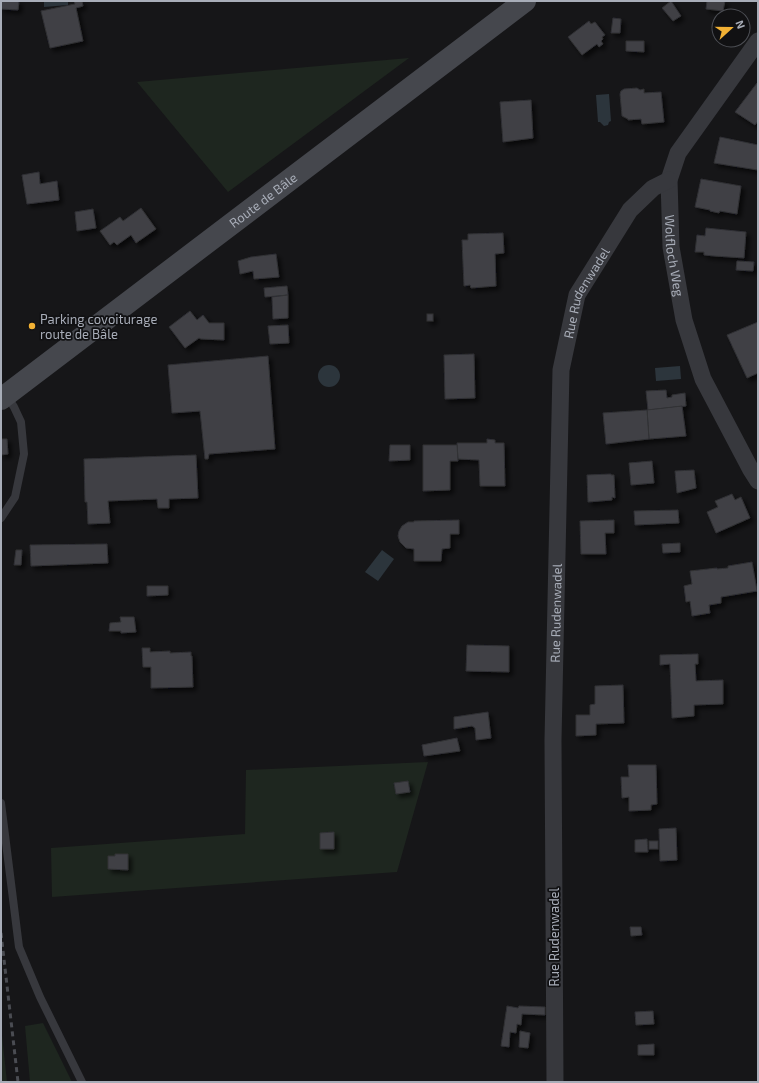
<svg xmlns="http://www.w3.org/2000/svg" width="759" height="1083" viewBox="0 0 759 1083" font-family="'Exo 2',sans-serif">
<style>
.green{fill:#1e261f}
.water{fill:#2c353c}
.building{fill:#404145;stroke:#303034;filter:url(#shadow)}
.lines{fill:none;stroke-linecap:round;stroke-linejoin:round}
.lane{stroke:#37383d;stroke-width:8}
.street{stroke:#37383d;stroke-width:17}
.secondary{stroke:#45474d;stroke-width:22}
.rail{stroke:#4a4c52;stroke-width:3;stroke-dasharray:5 4;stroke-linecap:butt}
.poi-dot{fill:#f2b134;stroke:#111113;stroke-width:1.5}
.labels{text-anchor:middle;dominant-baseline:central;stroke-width:3.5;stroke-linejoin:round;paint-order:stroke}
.street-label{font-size:13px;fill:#a8adb8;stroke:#111113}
.poi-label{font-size:13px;fill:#a8adb8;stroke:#111113;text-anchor:start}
</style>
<defs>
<filter id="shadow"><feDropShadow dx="3.5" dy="3.5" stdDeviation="2" flood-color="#0009"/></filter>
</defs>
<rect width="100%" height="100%" fill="#161618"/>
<g class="green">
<polygon points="409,58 228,192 137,82"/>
<polygon points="428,762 397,872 52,897 51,848 245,834 246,770"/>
<polygon points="43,1023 72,1082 30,1082 25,1026"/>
<polygon points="1,1026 7,1082 1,1082"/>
</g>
<g class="water">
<polygon points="44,1 68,1 68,5 44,7"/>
<polygon points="609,94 611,121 609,122 608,125 604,126 600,122 598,122 596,95"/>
<circle cx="329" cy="376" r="11"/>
<polygon points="680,366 681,379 656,381 655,368"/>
<polygon points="382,550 394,559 378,581 365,572"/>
</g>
<g class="building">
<polygon points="1,1 19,1 18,10 1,9"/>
<polygon points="74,1 82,1 83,6 76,8 83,41 50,48 41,11 75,4"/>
<polygon points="671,1 681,16 673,21 662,8"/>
<polygon points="707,1 725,1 723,11 706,9"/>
<polygon points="613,18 621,19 620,33 611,33"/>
<polygon points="589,21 591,24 595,22 605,35 602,37 603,39 601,41 603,44 599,47 597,44 582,55 568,37"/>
<polygon points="626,41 644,41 644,52 626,51"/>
<polygon points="757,83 758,84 758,121 755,125 735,112"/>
<polygon points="637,88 640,90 644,89 644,93 661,92 664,122 642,124 641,119 628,120 628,119 622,116 620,94 621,91 624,89"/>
<polygon points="531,100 533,138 503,142 500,102"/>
<polygon points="720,137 758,145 758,170 714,163"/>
<polygon points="39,172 40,184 57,181 59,200 27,204 22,175"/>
<polygon points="701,179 741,186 737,214 720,211 719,213 710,211 710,210 695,207"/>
<polygon points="141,208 156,229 136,243 131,235 117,245 114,242 110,245 100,231 120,217 123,221"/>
<polygon points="93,209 96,228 77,231 75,212"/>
<polygon points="706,228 746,232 744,258 714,256 704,255 704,252 695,252 697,235 705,236"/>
<polygon points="503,233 504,253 495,254 496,286 471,288 470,285 464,286 462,240 468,240 468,234"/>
<polygon points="276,254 279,277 254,279 253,271 240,274 238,261 251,257"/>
<polygon points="737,261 754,262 753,271 736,270"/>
<polygon points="287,286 288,295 265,297 264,288"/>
<polygon points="288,295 288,318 273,319 272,297"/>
<polygon points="190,311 197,320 203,315 209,323 224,323 224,340 201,339 199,338 185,348 169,327"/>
<rect x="427" y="314" width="6" height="7"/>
<polygon points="758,322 758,373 747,378 727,335"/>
<polygon points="288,325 289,343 270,344 268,326"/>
<polygon points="474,354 475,398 445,399 444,355"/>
<polygon points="268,356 275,449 209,454 208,459 205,459 200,411 172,413 168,365"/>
<polygon points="666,390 667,398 672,397 672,395 685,393 686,406 648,410 646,391"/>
<polygon points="682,406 686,436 649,439 647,410"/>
<polygon points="647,410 649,439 606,444 603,413"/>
<polygon points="1,439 7,439 8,454 1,455"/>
<polygon points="487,439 495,440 495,443 504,443 505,486 480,486 479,460 458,459 457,443 487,443"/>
<polygon points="390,445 410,445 410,460 389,461"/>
<polygon points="423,445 457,445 458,461 450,461 450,490 423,491"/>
<polygon points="196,455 198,498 169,499 169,508 158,508 157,499 108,501 110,523 88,524 87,502 85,502 84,459"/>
<polygon points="652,461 654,483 631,485 629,463"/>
<polygon points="694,470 696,488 677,493 675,471"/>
<polygon points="611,474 611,475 614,475 615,498 612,497 612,500 588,502 587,475"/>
<polygon points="732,494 735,500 741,497 750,518 716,533 707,512 718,507 715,501"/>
<polygon points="678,510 679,523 635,525 634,511"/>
<polygon points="459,520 459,534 450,534 450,548 442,549 441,561 414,561 414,549 406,548 400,542 398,536 399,531 402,526 408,522 414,522 414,521"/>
<polygon points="614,520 614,533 605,533 606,554 581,554 580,521"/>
<polygon points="680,543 680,552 663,553 662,544"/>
<polygon points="107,544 108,563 31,566 30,545"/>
<polygon points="16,550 22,550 21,565 14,565"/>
<polygon points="752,562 757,591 721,597 721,603 709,605 710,613 692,616 690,601 686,602 684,586 692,584 690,571 717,568 717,569 728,568 728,566"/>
<polygon points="147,586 168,586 168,595 147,596"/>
<polygon points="120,617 134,617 136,632 121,633 121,631 109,631 110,623 121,622"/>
<polygon points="467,645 509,646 509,672 466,671"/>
<polygon points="142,648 150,648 150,652 170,651 170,653 191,652 191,656 192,656 193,687 151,688 151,667 143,667"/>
<polygon points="698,654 698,664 695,664 696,681 723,680 723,704 694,705 694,716 672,718 670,664 660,665 660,655"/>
<polygon points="623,685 624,723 596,724 596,735 576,736 576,715 590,715 590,705 595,704 595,686"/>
<polygon points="488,712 491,738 476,740 475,728 472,726 454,729 454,717"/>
<polygon points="457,738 460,751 424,756 422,745"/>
<polygon points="628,765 656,765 657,804 651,805 651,810 629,811 629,797 622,798 621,777 629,777"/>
<polygon points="408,781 410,792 396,794 394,783"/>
<polygon points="676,828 677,860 660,861 659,829"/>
<polygon points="334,832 334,849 320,849 320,833"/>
<polygon points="647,839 648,852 635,852 635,840"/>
<rect x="649" y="841" width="9" height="8"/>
<polygon points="115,854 128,854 128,870 108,869 108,856 115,856"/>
<polygon points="630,927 641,927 642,935 631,936"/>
<polygon points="507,1006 518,1008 519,1006 545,1007 545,1015 522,1014 521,1025 517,1024 516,1033 510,1032 509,1047 501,1046"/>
<polygon points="653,1011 654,1024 636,1025 635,1012"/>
<polygon points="520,1031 530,1033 528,1048 519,1047"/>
<polygon points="654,1044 654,1055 638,1055 638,1045"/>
</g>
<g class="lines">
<g class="lane">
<polyline points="1,518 15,497 24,454 21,422 14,407 7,396"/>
<polyline points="1,803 19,947 40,997 82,1082"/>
</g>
<g class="street">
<path id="s1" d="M758,41L678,153L669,180L671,247L684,320L703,379L751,470L758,481"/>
<path id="s2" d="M555,1082L553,740L561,370L577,295L630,210L653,188L669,180"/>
</g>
<path class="secondary" id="s3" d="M1,399L525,1"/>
<polyline class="rail" points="1,933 18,1082"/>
</g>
<circle class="poi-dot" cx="32" cy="326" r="4"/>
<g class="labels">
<g class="street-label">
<text stroke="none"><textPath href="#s3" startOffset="329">Route de Bâle</textPath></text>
<text stroke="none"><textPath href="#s1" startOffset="242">Wolfloch Weg</textPath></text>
<text stroke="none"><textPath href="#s2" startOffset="794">Rue Rudenwadel</textPath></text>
<text stroke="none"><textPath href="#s2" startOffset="469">Rue Rudenwadel</textPath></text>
<text transform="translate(554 937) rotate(-90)">Rue Rudenwadel</text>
</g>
<g class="poi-label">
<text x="40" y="319">Parking covoiturage<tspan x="40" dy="15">route de Bâle</tspan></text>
</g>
</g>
<rect width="759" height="1083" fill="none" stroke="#a8adb8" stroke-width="4"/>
<g transform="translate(731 28) rotate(69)"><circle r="19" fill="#111113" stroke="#4d4f55"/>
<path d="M0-3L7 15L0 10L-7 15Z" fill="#f2b134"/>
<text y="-6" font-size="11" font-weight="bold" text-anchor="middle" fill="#a8adb8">N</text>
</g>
</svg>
